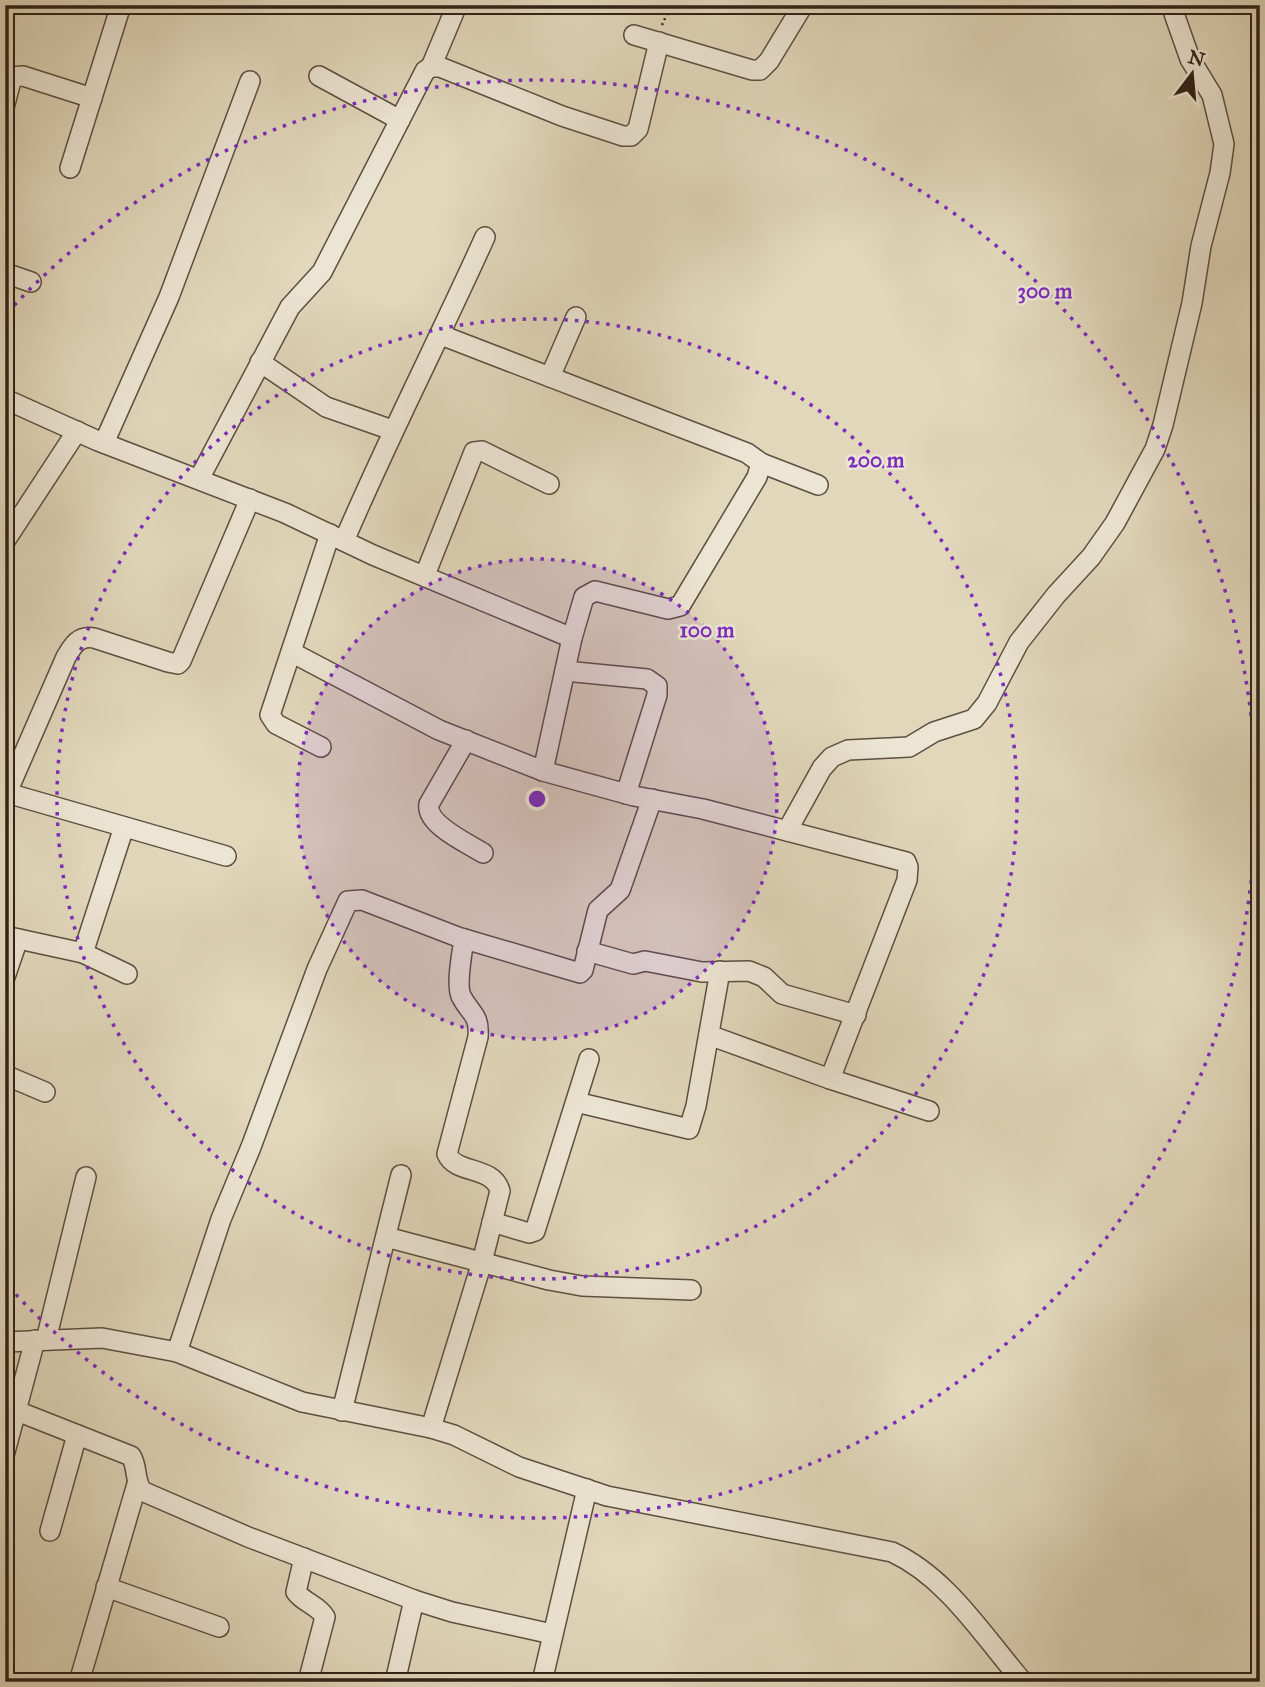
<svg xmlns="http://www.w3.org/2000/svg" width="1265" height="1687" viewBox="0 0 1265 1687" font-family="'IM FELL Great Primer',serif">
<style>
.lines{fill:none;stroke-linecap:round;stroke-linejoin:round}
.minor-casing{stroke:#5d4f42;stroke-width:22}
.path{stroke:#312219;stroke-width:2.5;stroke-dasharray:2 3.5;stroke-linecap:butt}
.minor{stroke:#ece5d3;stroke-width:19}
.ring{fill:none;stroke:#7b2cbf;stroke-width:3.5;stroke-dasharray:3.5 7}
.centre{fill:#7b2cbf;stroke:#ece5d3;stroke-width:3.5}
.ring-label{font-size:21px;text-anchor:middle;font-weight:bold;fill:#7b2cbf;stroke:#ece5d3;stroke-width:5;stroke-linejoin:round;paint-order:stroke}
</style>
<rect width="100%" height="100%" fill="#e1d7bb"/>
<filter id="stains"><feTurbulence type="fractalNoise" baseFrequency=".00286" numOctaves="4"/><feColorMatrix values="0 0 0 0 .2 0 0 0 0 .09 0 0 0 0 .02 0 0 0 .5 -.17"/></filter>
<radialGradient id="worn" r=".72"><stop offset=".6" stop-color="#630" stop-opacity="0"/><stop offset="1" stop-color="#630" stop-opacity=".3"/></radialGradient>
<g class="lines">
<g class="minor-casing">
<g id="minor">
<polyline points="634,35 752,70 760,70 769,61 803,5"/>
<polyline points="431,67 457,5"/>
<polyline points="319,76 400,120"/>
<polyline points="5,104 12,77 23,76 92,98"/>
<polyline points="70,168 121,5"/>
<polyline points="5,273 31,282"/>
<polyline points="441,335 716,441 747,453 761,463 757,477 680,606 668,609 595,591 584,597 572,638 543,771"/>
<polyline points="260,362 326,407 392,430"/>
<polyline points="550,377 576,317"/>
<polyline points="5,399 98,441 285,513 373,555 572,638"/>
<polyline points="104,443 169,297 250,81"/>
<polyline points="761,463 818,485"/>
<polyline points="199,479 290,307 322,272 425,71 431,67 440,67 562,116 623,136 631,136 638,129 659,42"/>
<polyline points="5,541 77,431"/>
<path d="M344,541C388,438 439,339 485,237"/>
<polyline points="425,575 474,452 482,451 549,484"/>
<polyline points="291,652 439,730 543,771 634,796 703,809 906,862 908,867 907,880 830,1079"/>
<polyline points="565,671 647,679 657,686 657,695 626,794"/>
<path d="M466,740L429,804C425,824 467,843 483,853"/>
<polyline points="321,747 276,724 270,715 330,534"/>
<polyline points="7,793 226,856"/>
<path d="M5,797L66,657C73,645 79,635 94,638L168,662L178,664L181,661L250,499"/>
<polyline points="787,831 822,768 832,757 848,750 909,747 934,732 974,719 987,703 1019,642 1056,595 1091,557 1115,523 1155,449 1163,425 1192,303 1201,246 1220,173 1224,144 1212,95 1190,59 1171,5"/>
<polyline points="5,936 83,953 127,974"/>
<polyline points="587,951 633,964 645,961 702,972 749,971 764,977 782,994 856,1015"/>
<polyline points="83,953 124,827"/>
<polyline points="5,977 18,939"/>
<polyline points="709,1035 830,1079 929,1111"/>
<polyline points="5,1075 45,1092"/>
<polyline points="576,1102 689,1129 696,1106 720,971"/>
<polyline points="492,1222 529,1233 535,1231 589,1059"/>
<polyline points="386,1237 549,1280 582,1286 691,1290"/>
<polyline points="46,1340 86,1177"/>
<path d="M5,1342L102,1338L177,1352L302,1402L431,1428L454,1435L519,1467L607,1496L892,1552C948,1578 983,1636 1023,1682"/>
<polyline points="177,1352 221,1219 251,1147 317,969 348,901 362,900 458,937 580,973 583,970 598,910 620,890 652,799"/>
<path d="M17,1411L131,1456C138,1467 134,1480 142,1491L248,1537L414,1600L452,1612L552,1634"/>
<polyline points="342,1411 401,1175"/>
<path d="M431,1428L482,1262L500,1191C493,1165 456,1175 447,1154L478,1037C480,1014 470,1014 461,996C456,984 462,953 464,939"/>
<polyline points="5,1452 35,1340"/>
<polyline points="50,1531 77,1435"/>
<path d="M304,1558L296,1592C304,1603 318,1605 325,1617L308,1682"/>
<polyline points="106,1587 219,1627"/>
<polyline points="79,1682 137,1484"/>
<polyline points="395,1682 414,1600"/>
<polyline points="542,1682 587,1489"/>
</g>
</g>
<polyline class="path" points="662,25 671,5"/>
<use href="#minor" class="minor"/>
</g>
<circle cx="537" cy="799" r="240" fill="#7b2cbf" fill-opacity=".12"/>
<g class="ring">
<circle cx="537" cy="799" r="240"/>
<circle cx="537" cy="799" r="480"/>
<path d="M7 313A719 719 0 1 1 7 1285"/>
</g>
<circle cx="537" cy="799" r="10" class="centre"/>
<g class="ring-label">
<text x="1045" y="298">300 m</text>
<text x="876" y="467">200 m</text>
<text x="707" y="637">100 m</text>
</g>
<rect width="1265" height="1687" fill="none" stroke="#e1d7bb" stroke-width="28"/>
<rect x="7" y="7" width="1251" height="1673" fill="none" stroke="#312219" stroke-width="3.5"/>
<rect x="14" y="14" width="1237" height="1659" fill="none" stroke="#312219" stroke-width="2"/>
<g transform="translate(1192 74) rotate(16)" stroke="#ece5d3" stroke-width="5" paint-order="stroke">
<path d="M0-5L12 26L0 18L-12 26Z" fill="#312219"/>
<text y="-10" font-size="19" font-weight="bold" text-anchor="middle" fill="#312219">N</text>
</g>
<rect width="100%" height="100%" filter="url(#stains)"/>
<rect width="100%" height="100%" fill="url(#worn)"/>
</svg>
